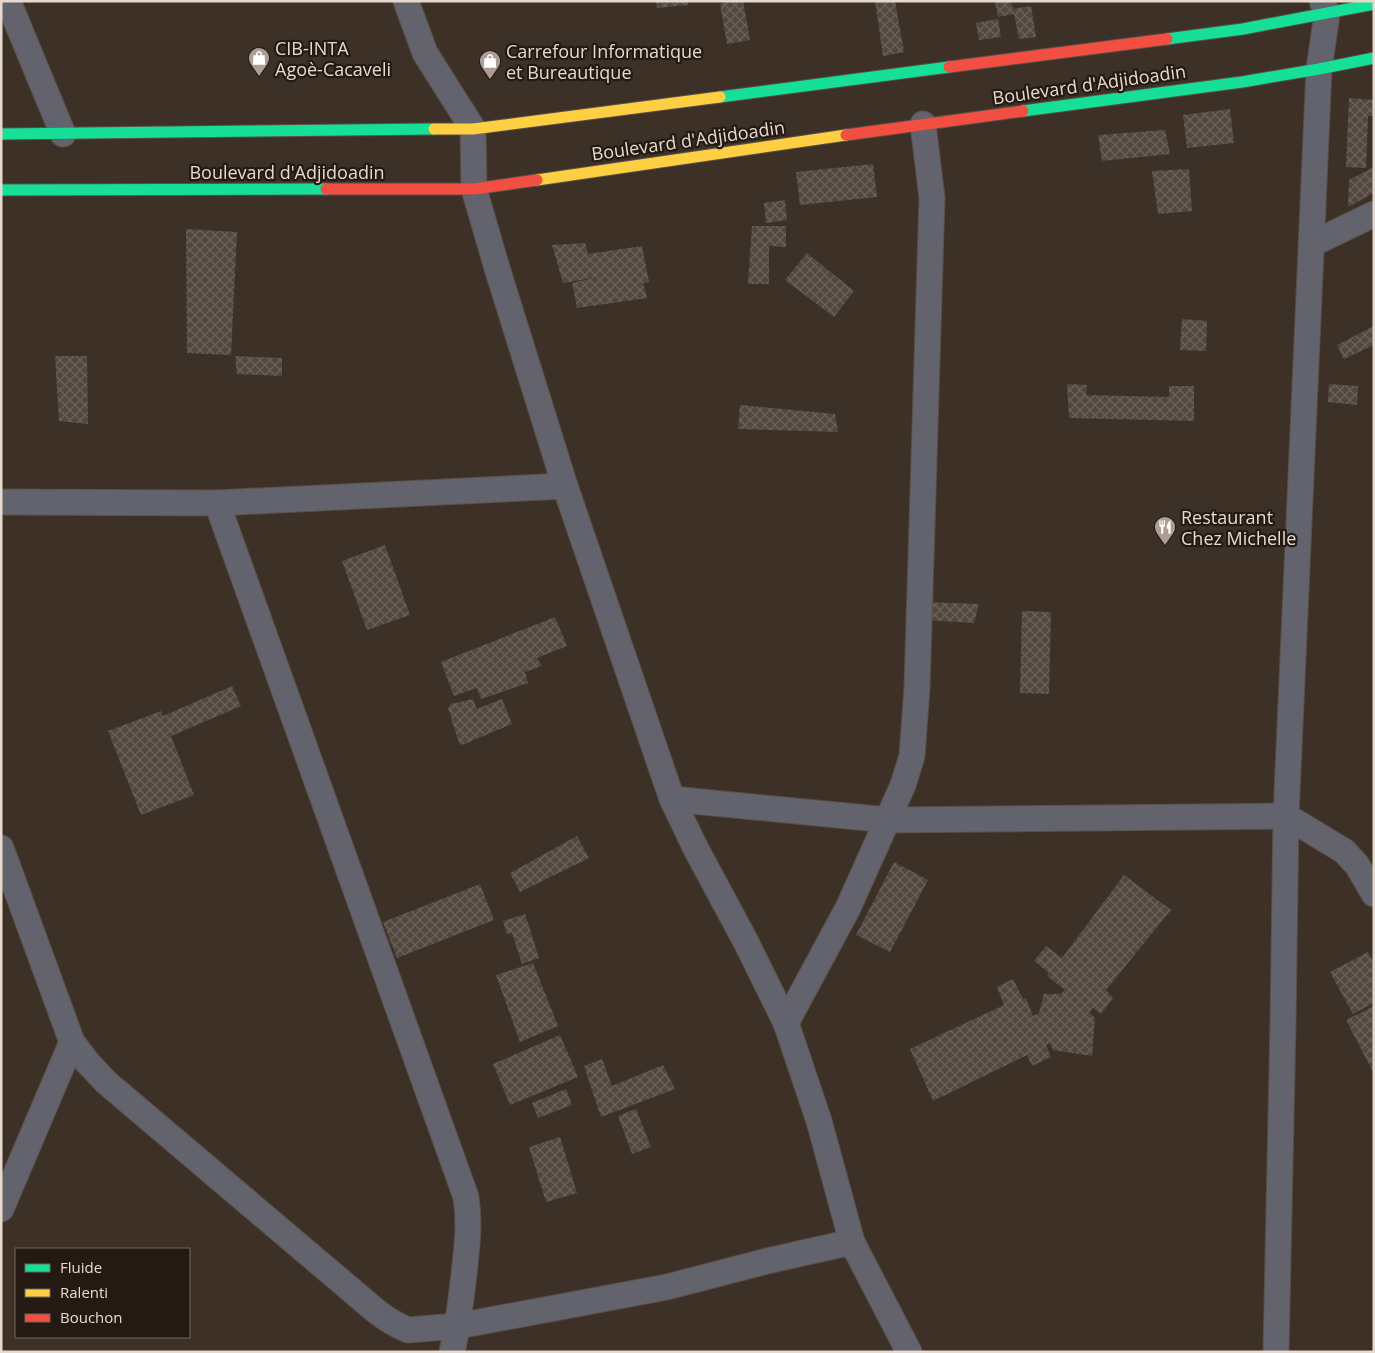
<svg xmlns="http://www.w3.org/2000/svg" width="1375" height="1353" viewBox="0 0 1375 1353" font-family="'Open Sans',sans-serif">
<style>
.building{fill:url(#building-cross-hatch)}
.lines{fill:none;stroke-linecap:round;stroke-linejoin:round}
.street-casing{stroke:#5a4f47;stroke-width:27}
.fast-casing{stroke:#5a4f47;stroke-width:13}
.slow-casing{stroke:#5a4f47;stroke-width:13}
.jam-casing{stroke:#5a4f47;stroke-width:13}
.street{stroke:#62636d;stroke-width:25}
.fast{stroke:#16e098;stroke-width:11}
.slow{stroke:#ffcf43;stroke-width:11}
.jam{stroke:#f24e42;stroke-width:11}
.labels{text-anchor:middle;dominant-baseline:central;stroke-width:4.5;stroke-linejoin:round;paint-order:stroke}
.poi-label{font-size:18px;fill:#e7d9ce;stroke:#241a13;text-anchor:start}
.street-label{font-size:18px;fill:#e7d9ce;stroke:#241a13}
</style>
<defs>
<pattern id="building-cross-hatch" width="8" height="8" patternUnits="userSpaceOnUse" patternTransform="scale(1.25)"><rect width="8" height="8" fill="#524840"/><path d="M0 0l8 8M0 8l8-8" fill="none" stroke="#6b625a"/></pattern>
</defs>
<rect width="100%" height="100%" fill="#3d3127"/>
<g class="building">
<polygon points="656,1 688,1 688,5 657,8"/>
<polygon points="727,1 743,1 750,40 727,44 720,4"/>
<polygon points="875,1 895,1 904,52 883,56"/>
<polygon points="995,1 1011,1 1013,9 1031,6 1036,37 1019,39 1014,14 998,17"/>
<polygon points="998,19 1001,37 979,40 976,23"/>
<polygon points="1349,98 1374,100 1374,116 1368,116 1366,168 1346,167"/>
<polygon points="1230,109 1234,143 1187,148 1183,115"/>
<polygon points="1165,130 1170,154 1102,161 1098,135"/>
<polygon points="873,164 877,197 800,205 796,172"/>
<polygon points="1374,167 1374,193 1348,207 1349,180"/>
<polygon points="1189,169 1192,211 1158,214 1152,171"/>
<polygon points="785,200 787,220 766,223 764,203"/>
<polygon points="752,226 786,226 786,247 769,246 769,284 748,284"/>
<polygon points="186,229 237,232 231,355 187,353"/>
<polygon points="585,243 588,254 642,246 649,282 643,283 647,298 577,308 572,283 598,277 563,283 552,245"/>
<polygon points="807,253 854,291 834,317 785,280"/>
<polygon points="1182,319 1207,321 1206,351 1180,350"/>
<polygon points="1374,326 1374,345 1344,359 1337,345"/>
<polygon points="55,356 87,356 88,424 59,421"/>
<polygon points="235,356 282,358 282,376 237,374"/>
<polygon points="1067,384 1087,385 1086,395 1169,397 1169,386 1194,386 1194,421 1069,418"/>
<polygon points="1329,384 1358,386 1357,405 1328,402"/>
<polygon points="740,405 835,414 838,432 738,429"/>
<polygon points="385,545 410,615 367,630 342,561"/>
<polygon points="924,602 979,604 974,623 925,620"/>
<polygon points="1022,611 1051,612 1049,694 1020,693"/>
<polygon points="555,617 567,646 537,658 542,666 525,672 528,683 481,699 477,688 454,696 441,662"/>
<polygon points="232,686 241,706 171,736 194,795 141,815 108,731 161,711 163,716"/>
<polygon points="473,699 477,709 502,699 512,724 462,745 462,744 460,745 451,719 452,719 448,708 451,704"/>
<polygon points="577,836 589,858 520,892 510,873"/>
<polygon points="894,862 928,880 890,952 856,935"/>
<polygon points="1124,875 1171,910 1106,990 1113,998 1101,1014 1093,1008 1089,1012 1095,1018 1092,1056 1053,1050 1050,1043 1046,1045 1051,1057 1032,1066 1027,1055 933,1101 910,1049 1004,1005 997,987 1013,979 1023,999 1026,998 1033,1016 1039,1013 1044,994 1061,994 1065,990 1047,976 1049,973 1034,961 1046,946 1062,958"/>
<polygon points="480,884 494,920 397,958 383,922"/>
<polygon points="525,914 539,958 522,964 512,933 507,934 503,921"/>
<polygon points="1368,952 1374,963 1374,1003 1353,1014 1330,972"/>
<polygon points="533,963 558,1026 520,1042 496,975"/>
<polygon points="1374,1006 1374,1074 1346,1020"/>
<polygon points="560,1035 578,1077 510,1105 493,1064"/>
<polygon points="602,1059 612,1086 663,1065 675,1089 601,1117 584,1066"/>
<polygon points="566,1089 572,1105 538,1118 532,1103"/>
<polygon points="636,1109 651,1147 632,1154 618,1116"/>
<polygon points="560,1137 577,1193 546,1202 529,1147"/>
</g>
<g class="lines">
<g class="street-casing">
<g id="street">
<polyline points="8,1 63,134"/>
<polyline points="406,1 425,53 473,129 474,189 497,268 565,486 672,799 696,849 746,942 786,1023 819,1121 852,1242 909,1352"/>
<polyline points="1312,244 1374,214"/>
<polyline points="1,502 217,503 565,486"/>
<path d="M217,503L466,1197C470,1224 467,1247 464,1274C461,1301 458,1326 452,1352"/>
<polyline points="672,799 888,820 1286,816 1344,851 1357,865 1374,894"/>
<path d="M1,848L72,1042L88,1063L107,1083L376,1311C386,1319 396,1325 408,1330L458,1326L667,1287L767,1261L852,1242"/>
<polyline points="786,1023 848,908 903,785 912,756 917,688 932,198 923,124"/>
<polyline points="1,1209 72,1042"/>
<polyline points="1276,1352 1283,1023 1286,816 1319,69 1327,14 1322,1"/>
</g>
</g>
<g class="fast-casing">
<g id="fast">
<polyline points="1167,39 1243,29 1374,4"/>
<polyline points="720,97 949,67"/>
<polyline points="1023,111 1242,82 1319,69 1374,58"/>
<polyline points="1,134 434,129"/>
<polyline points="1,190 326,189"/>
</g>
</g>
<g class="slow-casing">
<g id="slow">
<polyline points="434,129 473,129 720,97"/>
<polyline points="537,180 846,135"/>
</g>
</g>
<g class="jam-casing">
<g id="jam">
<polyline points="949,67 1167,39"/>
<polyline points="846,135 1023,111"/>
<polyline points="326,189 474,189 537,180"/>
</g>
</g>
<use href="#street" class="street"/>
<use href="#fast" class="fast"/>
<use href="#slow" class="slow"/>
<use href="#jam" class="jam"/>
</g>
<defs>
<g id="shop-pin" transform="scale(1.125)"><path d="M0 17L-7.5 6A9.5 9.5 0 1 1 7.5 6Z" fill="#ac9e94" stroke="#241a13"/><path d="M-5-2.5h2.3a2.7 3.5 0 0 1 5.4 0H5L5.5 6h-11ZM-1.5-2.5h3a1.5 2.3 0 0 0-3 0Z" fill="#fff"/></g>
<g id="restaurant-pin" transform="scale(1.125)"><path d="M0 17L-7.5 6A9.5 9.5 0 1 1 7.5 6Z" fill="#ac9e94" stroke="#241a13"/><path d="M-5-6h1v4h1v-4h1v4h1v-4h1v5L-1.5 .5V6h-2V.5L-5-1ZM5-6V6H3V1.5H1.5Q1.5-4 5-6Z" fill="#fff"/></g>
</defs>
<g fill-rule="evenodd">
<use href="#shop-pin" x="259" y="58"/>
<use href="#shop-pin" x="490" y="61"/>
<use href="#restaurant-pin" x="1165" y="527"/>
</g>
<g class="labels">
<g class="poi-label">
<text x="275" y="48">CIB-INTA<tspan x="275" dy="21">Agoè-Cacaveli</tspan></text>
<text x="506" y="51">Carrefour Informatique<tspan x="506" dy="21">et Bureautique</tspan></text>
<text x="1181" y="517">Restaurant<tspan x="1181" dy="21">Chez Michelle</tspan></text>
</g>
<g class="street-label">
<text transform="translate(1089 84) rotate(-8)">Boulevard d'Adjidoadin</text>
<text transform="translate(688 140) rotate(-8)">Boulevard d'Adjidoadin</text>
<text x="287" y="172">Boulevard d'Adjidoadin</text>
</g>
</g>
<rect width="1375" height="1353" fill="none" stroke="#e7d9ce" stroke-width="5"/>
<rect x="15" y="1248" width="175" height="90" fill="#241a13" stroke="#72665e"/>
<rect x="25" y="1264" width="25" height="8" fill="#16e098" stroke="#72665e"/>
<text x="60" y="1273" font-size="15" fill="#e7d9ce">Fluide</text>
<rect x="25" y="1289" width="25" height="8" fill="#ffcf43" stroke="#72665e"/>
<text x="60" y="1298" font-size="15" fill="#e7d9ce">Ralenti</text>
<rect x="25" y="1314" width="25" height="8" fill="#f24e42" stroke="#72665e"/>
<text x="60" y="1323" font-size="15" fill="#e7d9ce">Bouchon</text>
</svg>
